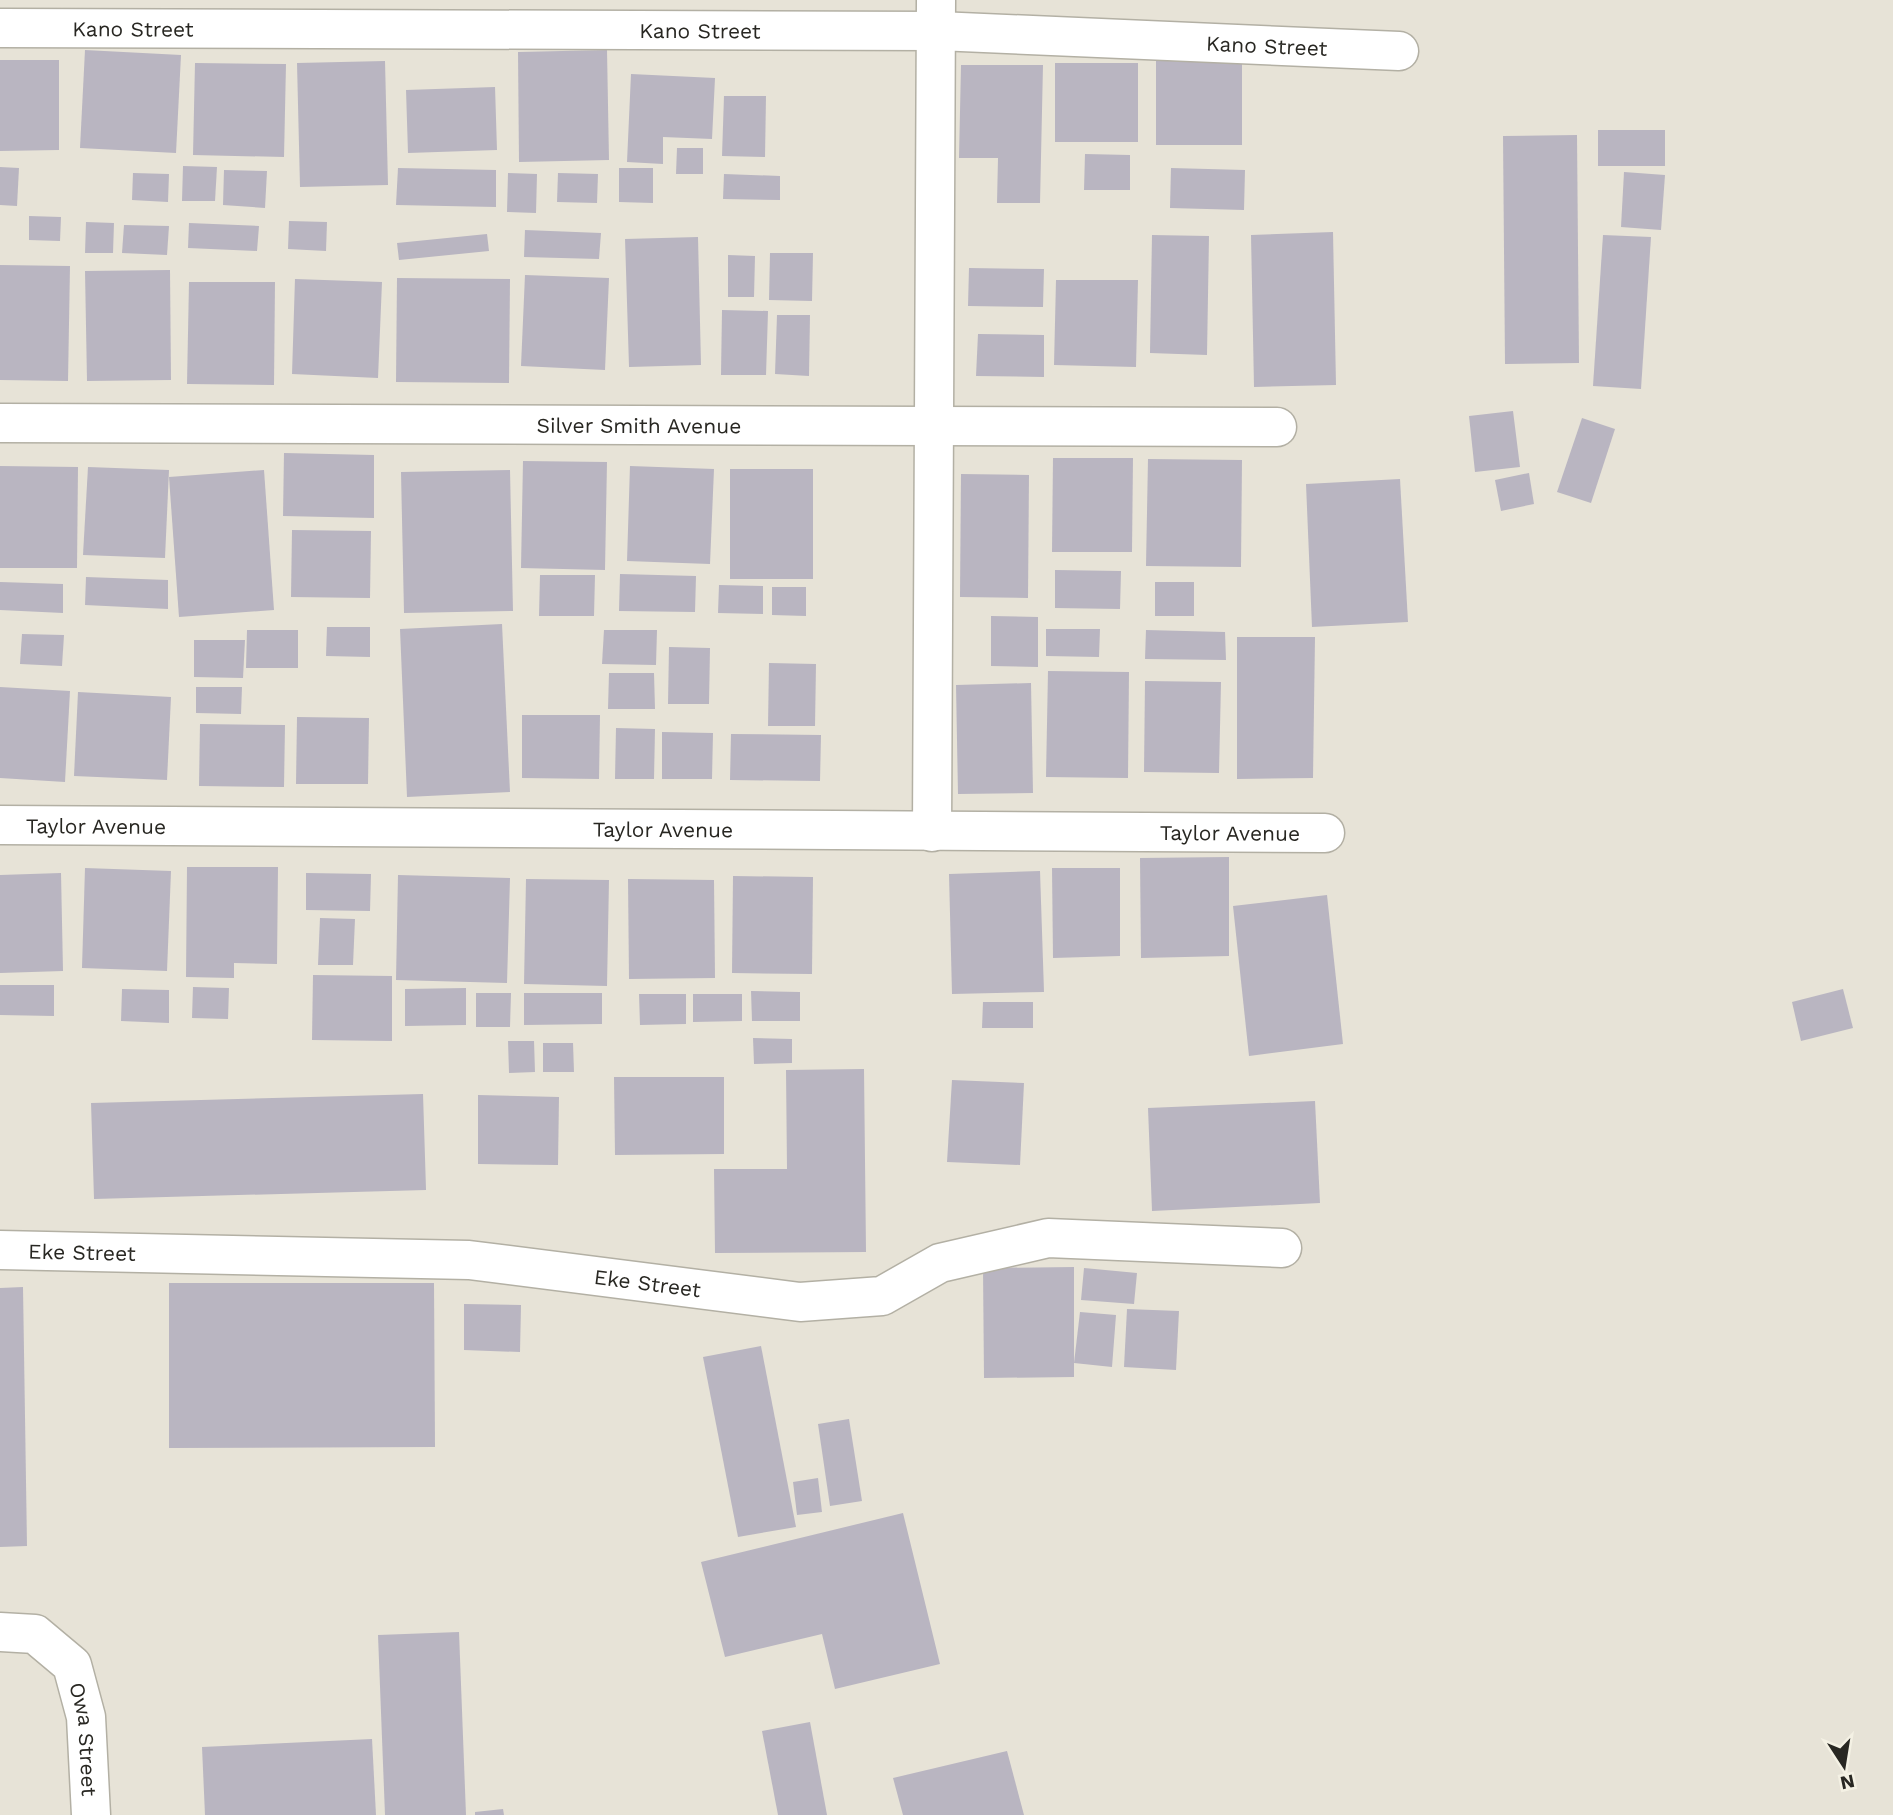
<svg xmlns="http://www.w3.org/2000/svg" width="1893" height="1815" viewBox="0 0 1893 1815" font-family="'Work Sans',sans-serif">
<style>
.building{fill:#b9b5c1}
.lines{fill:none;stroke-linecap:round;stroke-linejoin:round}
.street-casing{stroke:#b3b0a4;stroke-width:41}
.street{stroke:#fff;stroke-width:38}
.labels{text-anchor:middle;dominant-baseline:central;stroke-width:5;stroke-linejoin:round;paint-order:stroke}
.street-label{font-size:21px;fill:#282722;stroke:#f4f1e4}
</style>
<rect width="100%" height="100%" fill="#e7e3d7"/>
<g class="building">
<polygon points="85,50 181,55 176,153 80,148"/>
<polygon points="607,50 609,160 519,162 518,52"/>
<rect x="1156" y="51" width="86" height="94"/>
<polygon points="0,60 59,60 59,150 0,151"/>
<polygon points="385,61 388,185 300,187 297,63"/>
<polygon points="195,63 286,64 284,157 193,155"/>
<rect x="1055" y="63" width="83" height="79"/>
<polygon points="961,65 1043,65 1040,203 997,203 998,158 959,158"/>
<polygon points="631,74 715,78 712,139 663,137 663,164 627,162"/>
<polygon points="495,87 497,150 408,153 406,90"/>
<polygon points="724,96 766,96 765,157 722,156"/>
<rect x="1598" y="130" width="67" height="36"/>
<polygon points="1577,135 1579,363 1505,364 1503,136"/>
<polygon points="677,148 703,148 703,174 676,174"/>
<polygon points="1085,154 1130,155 1130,190 1084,190"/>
<polygon points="183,166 217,167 215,201 182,201"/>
<polygon points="0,167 19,168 17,206 0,205"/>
<polygon points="398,168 496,170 496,207 396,205"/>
<polygon points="619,168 653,168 653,203 619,202"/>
<polygon points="1171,168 1245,170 1244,210 1170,208"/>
<polygon points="224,170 267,171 265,208 223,205"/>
<polygon points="1624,172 1665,175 1661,230 1621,227"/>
<polygon points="133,173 169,174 168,202 132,200"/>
<polygon points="508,173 537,174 536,213 507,212"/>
<polygon points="558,173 598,174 597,203 557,202"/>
<polygon points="724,174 780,176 780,200 723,199"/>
<polygon points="29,216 61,217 60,241 29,240"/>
<polygon points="289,221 327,222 326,251 288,249"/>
<polygon points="86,222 114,223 113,253 85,253"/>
<polygon points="189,223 259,226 257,251 188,248"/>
<polygon points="124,225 169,226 167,255 122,253"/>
<polygon points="525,230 601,233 599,259 524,257"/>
<polygon points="1333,232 1336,385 1254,387 1251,235"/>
<polygon points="487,234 489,251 399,260 397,243"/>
<polygon points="1152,235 1209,236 1207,355 1150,353"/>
<polygon points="1603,235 1651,237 1641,389 1593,386"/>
<polygon points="698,237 701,365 629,367 625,239"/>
<polygon points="770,253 813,253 812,301 769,300"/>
<polygon points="728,255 755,256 754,297 728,297"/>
<polygon points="0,265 70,266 68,381 0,380"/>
<polygon points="969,268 1044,269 1043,307 968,306"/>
<polygon points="170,270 171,380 87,381 85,271"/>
<polygon points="525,275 609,278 605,370 521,366"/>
<polygon points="397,278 510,279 509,383 396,382"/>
<polygon points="295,279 382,282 378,378 292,374"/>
<polygon points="1056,280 1138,280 1136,367 1054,365"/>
<polygon points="189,282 275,282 274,385 187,384"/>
<polygon points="722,310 768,311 766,375 721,375"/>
<polygon points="777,315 810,315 809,376 775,374"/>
<polygon points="978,334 1044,335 1044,377 976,376"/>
<polygon points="1513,411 1520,467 1475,472 1469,416"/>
<polygon points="1582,418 1615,429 1591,503 1557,492"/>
<polygon points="284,453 374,455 374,518 283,516"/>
<polygon points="1053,458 1133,458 1132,552 1052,552"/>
<polygon points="1148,459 1242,460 1241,567 1146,566"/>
<polygon points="523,461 607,462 605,570 521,568"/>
<polygon points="0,466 78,467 77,568 0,568"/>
<polygon points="630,466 714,469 710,564 627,561"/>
<polygon points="88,467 169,470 165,558 83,555"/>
<rect x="730" y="469" width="83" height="110"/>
<polygon points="264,470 274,610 179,617 169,477"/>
<polygon points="510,470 513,611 404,613 401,472"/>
<polygon points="1529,473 1534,504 1501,511 1495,480"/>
<polygon points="961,474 1029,475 1028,598 960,597"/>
<polygon points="1400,479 1408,622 1312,627 1306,484"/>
<polygon points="292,530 371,531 370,598 291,597"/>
<polygon points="1055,570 1121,571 1120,609 1055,608"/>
<polygon points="620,574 696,576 695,612 619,611"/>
<polygon points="540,575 595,575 594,616 539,616"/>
<polygon points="86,577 168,580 168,609 85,605"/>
<polygon points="0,582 63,584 63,613 0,610"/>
<rect x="1155" y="582" width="39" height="34"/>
<polygon points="719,585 763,586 763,614 718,613"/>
<polygon points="772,587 806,587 806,616 772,615"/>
<polygon points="991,616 1038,617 1038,667 991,666"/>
<polygon points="502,624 510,792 407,797 400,629"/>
<polygon points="327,627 370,627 370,657 326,656"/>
<polygon points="1046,629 1100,629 1099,657 1046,656"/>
<polygon points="247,630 298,630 298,668 246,668"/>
<polygon points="604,630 657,630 656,665 602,664"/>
<polygon points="1146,630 1225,632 1226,660 1145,659"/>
<polygon points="22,634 64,635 62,666 20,664"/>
<polygon points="1237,637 1315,637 1313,778 1237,779"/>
<polygon points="194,640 245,640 243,678 194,677"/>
<polygon points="669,647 710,648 709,704 668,704"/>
<polygon points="769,663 816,664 815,726 768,726"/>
<polygon points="1048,671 1129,672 1128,778 1046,777"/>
<polygon points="609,673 654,673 655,709 608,709"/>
<polygon points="1145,681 1221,682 1219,773 1144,772"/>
<polygon points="1031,683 1033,793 958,794 956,685"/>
<polygon points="0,687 70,691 65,782 0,778"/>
<polygon points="196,687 242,687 241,714 196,713"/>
<polygon points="78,692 171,697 167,780 74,776"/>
<polygon points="522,715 600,715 599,779 522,778"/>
<polygon points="297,717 369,718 368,784 296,784"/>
<polygon points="200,724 285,725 284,787 199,786"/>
<polygon points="616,728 655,729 654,779 615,779"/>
<polygon points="662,732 713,733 712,779 662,779"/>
<polygon points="731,734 821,735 820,781 730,780"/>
<polygon points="1229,857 1229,956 1141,958 1140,858"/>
<polygon points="187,867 278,867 277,964 234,963 234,978 186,977"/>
<polygon points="85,868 171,871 167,971 82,968"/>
<polygon points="1052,868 1120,868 1120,956 1053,958"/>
<polygon points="1040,871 1044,992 952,994 949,874"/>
<polygon points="61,873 63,971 0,973 0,875"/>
<polygon points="306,873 371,874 370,911 306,910"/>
<polygon points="398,875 510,878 507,983 396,980"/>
<polygon points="733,876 813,877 812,974 732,973"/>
<polygon points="526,879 609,880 607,986 524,984"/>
<polygon points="628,879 714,880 715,978 629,979"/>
<polygon points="1327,895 1343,1044 1249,1056 1233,906"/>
<polygon points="320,918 355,919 353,965 318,965"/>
<polygon points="313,975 392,976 392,1041 312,1040"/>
<polygon points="0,985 54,985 54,1016 0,1015"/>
<polygon points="193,987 229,988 228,1019 192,1018"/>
<polygon points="466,988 466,1025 405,1026 405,989"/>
<polygon points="122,989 169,990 169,1023 121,1021"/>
<polygon points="1843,989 1853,1028 1801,1041 1792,1002"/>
<polygon points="751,991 800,992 800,1021 752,1021"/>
<polygon points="476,993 511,993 510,1027 476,1027"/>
<polygon points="524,993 602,993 602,1024 524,1025"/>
<polygon points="639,994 686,994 686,1024 640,1025"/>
<polygon points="693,994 742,994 742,1021 693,1022"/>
<polygon points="983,1002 1033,1002 1033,1028 982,1028"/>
<polygon points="753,1038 792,1039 792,1063 754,1064"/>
<polygon points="508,1041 534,1041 535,1072 509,1073"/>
<polygon points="543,1043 573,1043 574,1072 543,1072"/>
<polygon points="864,1069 866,1252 715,1253 714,1169 787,1169 786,1070"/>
<polygon points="614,1077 724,1077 724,1154 615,1155"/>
<polygon points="952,1080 1024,1083 1020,1165 947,1162"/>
<polygon points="423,1094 426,1190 94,1199 91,1103"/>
<polygon points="478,1095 559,1097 558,1165 478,1164"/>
<polygon points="1315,1101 1320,1203 1152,1211 1148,1108"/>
<polygon points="1074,1267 1074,1377 984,1378 983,1268"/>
<polygon points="1084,1268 1137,1273 1134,1304 1081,1300"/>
<polygon points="169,1283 434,1283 435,1447 169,1448"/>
<polygon points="23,1287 27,1546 0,1547 0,1288"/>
<polygon points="464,1304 521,1305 520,1352 464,1350"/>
<polygon points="1127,1309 1179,1311 1176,1370 1124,1367"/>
<polygon points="1080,1312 1116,1315 1112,1367 1074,1363"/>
<polygon points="761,1346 796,1527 738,1537 703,1357"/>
<polygon points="849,1419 862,1501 830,1506 818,1424"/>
<polygon points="818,1478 822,1512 797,1515 793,1482"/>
<polygon points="903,1513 940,1664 835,1689 822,1634 725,1657 701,1562"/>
<polygon points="459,1632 466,1815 385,1815 378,1635"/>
<polygon points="810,1722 827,1815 778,1815 762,1731"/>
<polygon points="372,1739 376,1815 205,1815 202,1747"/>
<polygon points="1007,1751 1024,1815 903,1815 893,1778"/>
<polygon points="503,1809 504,1815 475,1815 475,1812"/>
</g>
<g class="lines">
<g class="street-casing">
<g id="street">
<path id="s1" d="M0,28L938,31L1399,51"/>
<path id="s2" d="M0,423L1277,427"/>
<path id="s3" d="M0,825L1325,833"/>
<polyline points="932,832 936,0"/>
<path id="s4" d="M0,1250L469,1260L800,1302L882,1296L940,1263L1048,1238L1282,1248"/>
<path id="s5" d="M0,1632L35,1634L72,1665L86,1717L91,1815"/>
</g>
</g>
<use href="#street" class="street"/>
</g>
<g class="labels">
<g class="street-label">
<text stroke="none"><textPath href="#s1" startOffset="133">Kano Street</textPath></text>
<text stroke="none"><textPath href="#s1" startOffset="700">Kano Street</textPath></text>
<text stroke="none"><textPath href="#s1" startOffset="1267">Kano Street</textPath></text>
<text stroke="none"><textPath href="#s2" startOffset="639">Silver Smith Avenue</textPath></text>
<text stroke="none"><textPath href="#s3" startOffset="96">Taylor Avenue</textPath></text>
<text stroke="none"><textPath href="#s3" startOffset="663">Taylor Avenue</textPath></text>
<text stroke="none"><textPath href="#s3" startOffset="1230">Taylor Avenue</textPath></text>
<text stroke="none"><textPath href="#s4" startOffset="82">Eke Street</textPath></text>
<text stroke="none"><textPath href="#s4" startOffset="649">Eke Street</textPath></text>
<text stroke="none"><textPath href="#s5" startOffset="159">Owa Street</textPath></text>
</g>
</g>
<g transform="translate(1844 1766) rotate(168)" stroke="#f4f1e4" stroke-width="5" paint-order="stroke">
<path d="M0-5L12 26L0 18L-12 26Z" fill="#282722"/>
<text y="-10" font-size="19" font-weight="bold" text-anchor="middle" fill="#282722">N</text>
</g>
</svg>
